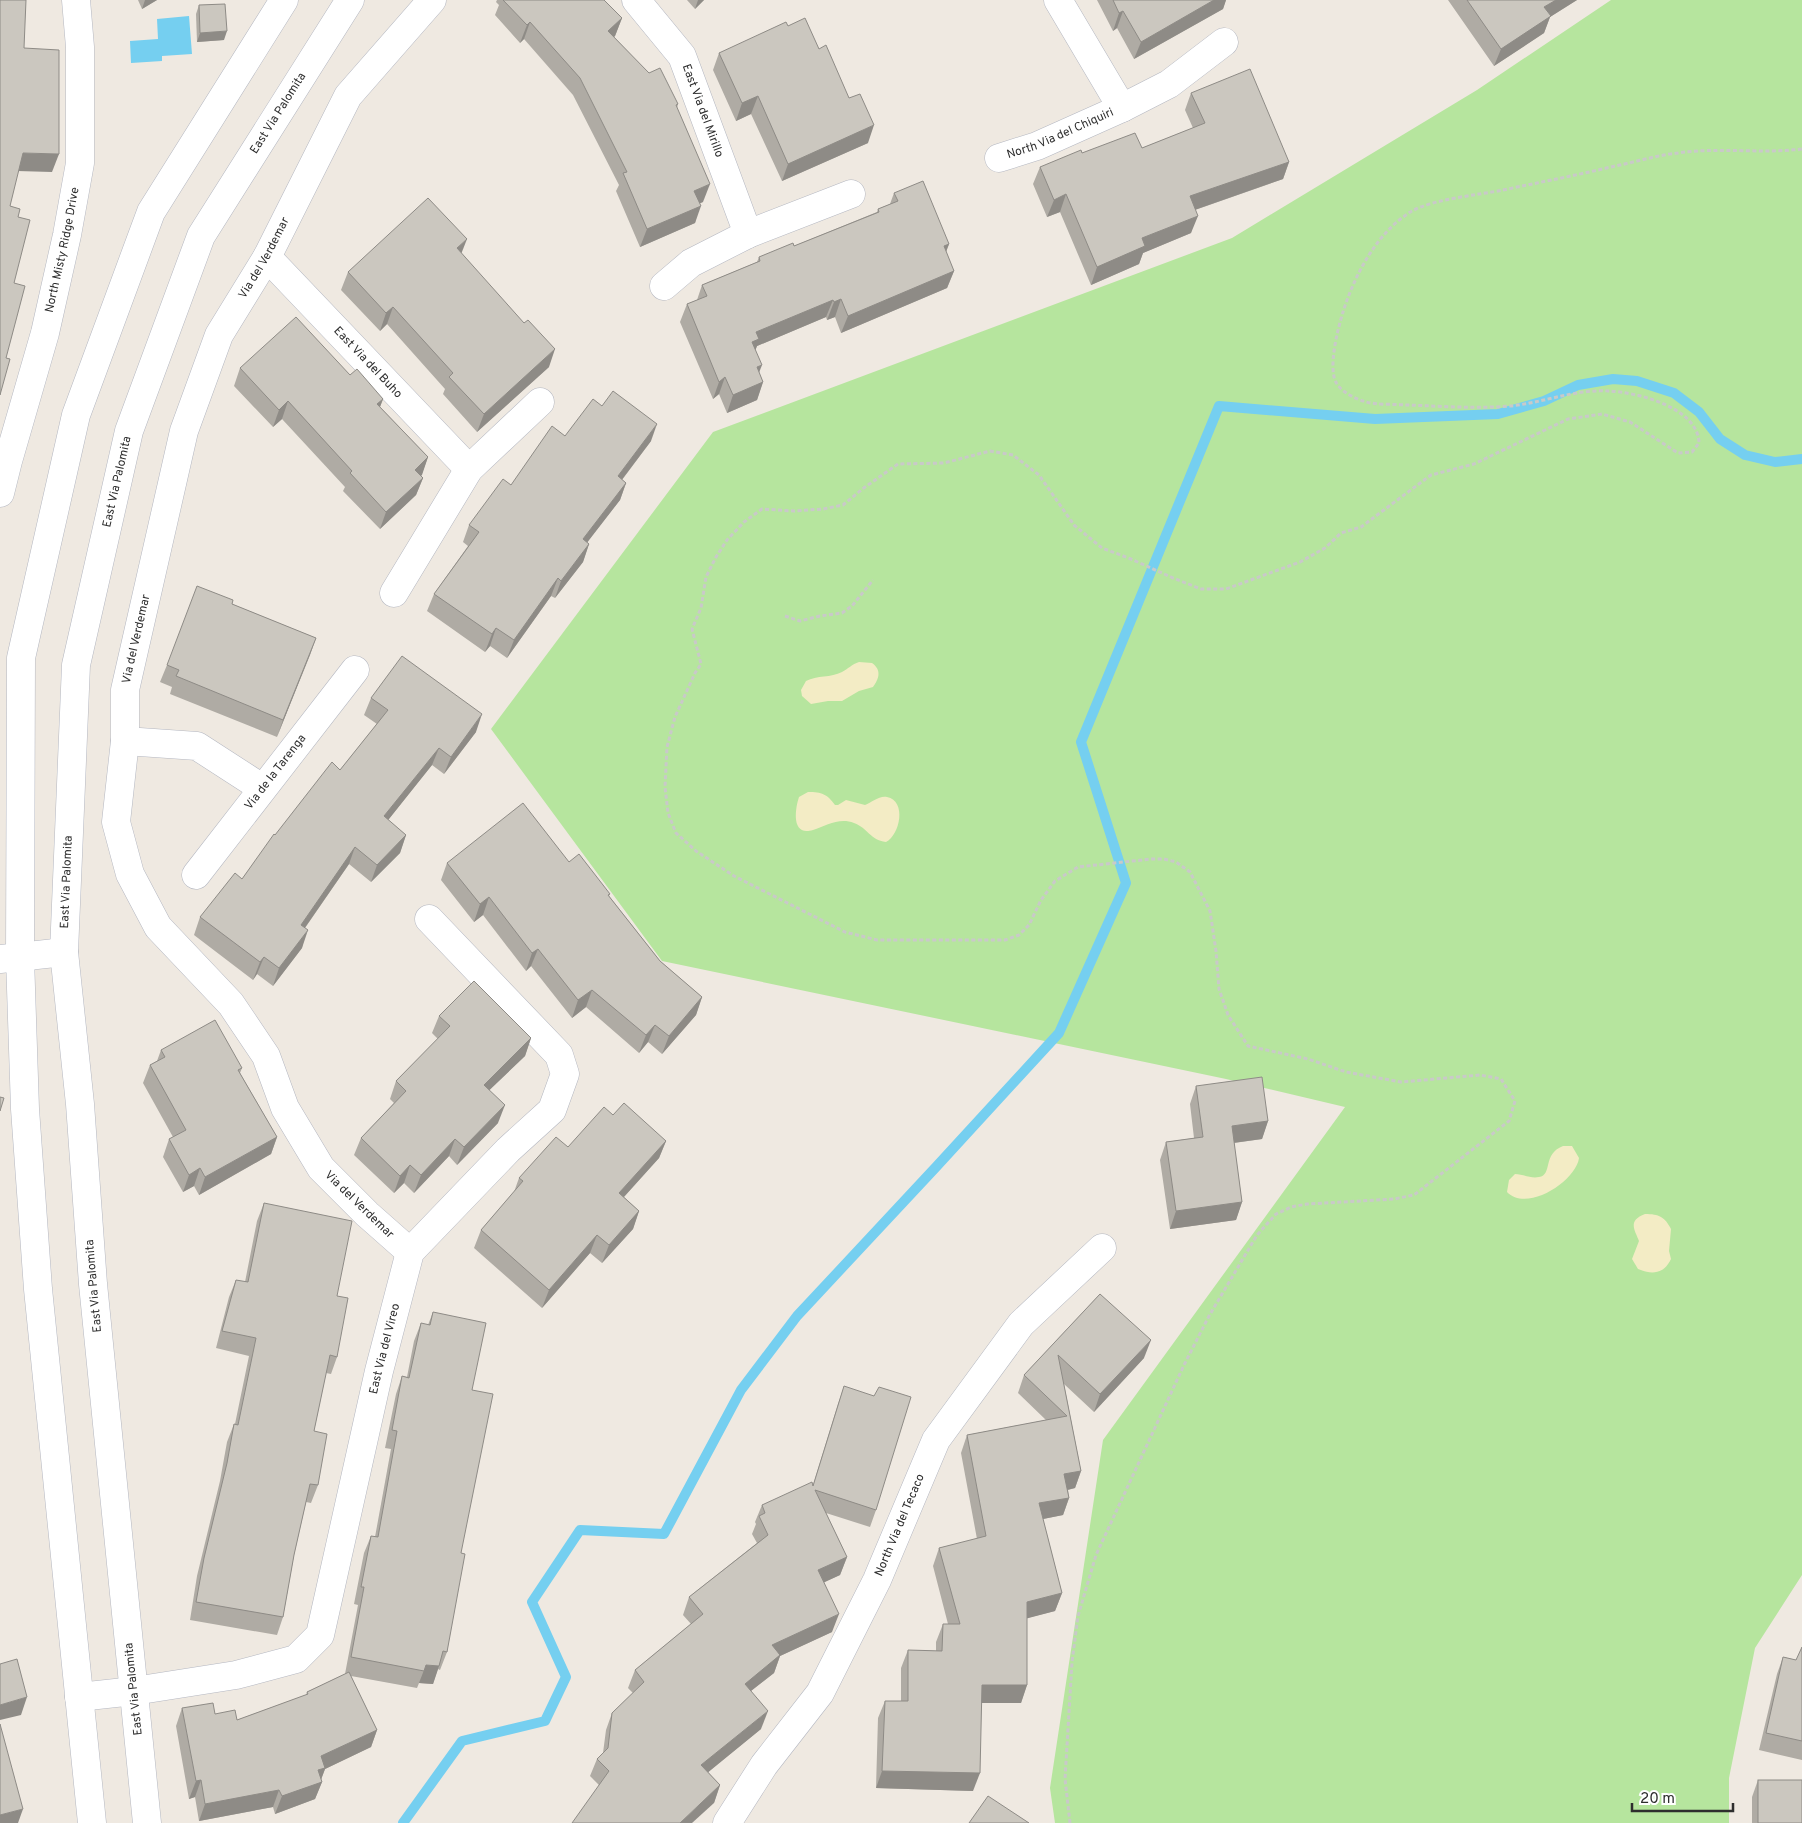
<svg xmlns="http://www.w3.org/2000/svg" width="1802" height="1823" viewBox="0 0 1802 1823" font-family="Overpass,sans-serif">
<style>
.green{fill:#b6e59e}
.sand{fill:#f3ecc5}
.water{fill:#75cff0}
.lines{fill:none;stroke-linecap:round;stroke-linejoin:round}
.stream{stroke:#75cff0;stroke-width:10}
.street-casing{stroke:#b4b7c1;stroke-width:29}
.path{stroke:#c9c9c9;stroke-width:3;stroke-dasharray:4 2.5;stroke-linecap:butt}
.street{stroke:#fff;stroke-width:28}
.wall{fill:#afaba4}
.shaded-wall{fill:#8e8b86}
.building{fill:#cbc7bf;stroke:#8e8b86}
.labels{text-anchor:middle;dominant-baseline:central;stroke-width:4;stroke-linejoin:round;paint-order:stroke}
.street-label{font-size:12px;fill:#2e2e2e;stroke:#fff}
</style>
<rect width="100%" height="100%" fill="#efe9e1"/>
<polygon class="green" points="1611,0 1802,0 1802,1575 1755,1648 1729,1778 1729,1823 1055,1823 1050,1788 1103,1440 1345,1107 1226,1079 662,961 491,729 713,432 1232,238 1477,90"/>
<g class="sand">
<path d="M859,662L872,663C882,670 879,679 873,687L859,691L842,701H828L811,704L802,696L801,690L806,681C817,675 831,678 842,672C848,669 852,664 859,662Z"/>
<path d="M808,792C822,792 827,794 835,805H838L846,800L865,805C872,802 880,795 887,797C907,801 900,835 886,842C870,840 868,828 854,823C839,817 826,826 813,830C791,837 795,809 799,797Z"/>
<path d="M1563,1146H1572L1579,1158C1576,1181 1527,1213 1507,1192L1509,1180L1515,1174C1523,1174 1531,1179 1539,1177C1553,1175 1542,1154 1563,1146Z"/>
<path d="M1645,1214C1659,1214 1665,1217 1671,1229L1669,1251L1671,1259C1664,1274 1652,1275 1638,1269L1632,1259L1639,1241C1635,1230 1627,1221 1645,1214Z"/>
</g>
<polygon class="water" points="189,16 192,54 162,56 162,61 131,63 130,41 158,39 157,19"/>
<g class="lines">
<polyline class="stream" points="403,1823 462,1741 545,1721 566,1677 532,1602 580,1530 664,1534 741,1390 797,1316 936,1167 1059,1033 1126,883 1081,742 1219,406 1375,419 1498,414 1544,401 1578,385 1613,379 1637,381 1674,393 1699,412 1720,439 1745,455 1775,462 1802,459"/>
<g class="street-casing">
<g id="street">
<path id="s1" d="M636,0L682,56L748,234"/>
<polyline points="1058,0 1122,108"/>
<path id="s2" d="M999,158L1037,146L1122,108L1169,84L1224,42"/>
<path id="s3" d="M267,257L469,469"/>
<polyline points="664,286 691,263 748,234 851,194"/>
<path id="s4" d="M0,493L8,461L45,333L67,235L80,163V47L76,0"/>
<polyline points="394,593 469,469 540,402"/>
<polyline points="125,741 197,746 262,788"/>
<path id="s5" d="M196,875L355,670"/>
<polyline points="0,959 64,952"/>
<path id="s6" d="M410,1252L367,1214L321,1168L285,1108L266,1056L231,1004L158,927L130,874L116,822L125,741V690L184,431L219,335L267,257L348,96L432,0"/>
<path id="s7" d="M79,1697L134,1691L236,1675L296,1659L320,1635L379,1371L410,1252L508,1150L552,1110L565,1074L559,1055L429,919"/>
<polyline points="92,1823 38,1289 25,1109 20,958 21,658 76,415 151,212 284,0"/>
<path id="s8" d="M147,1823L93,1284L80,1104L64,952L76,665L129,431L201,236L350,0"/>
<path id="s9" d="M727,1823L764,1765L820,1693L877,1580L936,1440L1021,1324L1102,1248"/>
</g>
</g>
<g class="path">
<polyline points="785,616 800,621 820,616 842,613 852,606 873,580"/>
<path d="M1070,1823L1065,1779L1072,1662L1078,1616L1096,1555L1184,1365L1209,1316L1257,1235L1276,1214L1291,1207L1307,1204L1394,1199L1414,1195L1509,1121L1515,1101L1501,1079L1480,1075L1401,1082L1346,1072L1308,1059L1248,1046L1228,1015L1219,989L1216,951L1210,911L1190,872L1176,862L1164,859H1151L1078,867L1055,881L1041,900L1029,925L1019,935L1005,940H877L845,932L734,876L696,851L676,833L668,813L665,787L667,747L675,717L695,673L701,664L692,629L701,608L706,577L716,557L727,540L744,522L762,509L794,511L823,509L843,505L865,487L898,464L944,463L990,451L1013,455L1039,475L1074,525L1102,548L1131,559L1173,578L1201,589H1226L1300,562L1325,548L1341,533L1361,527L1431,475L1474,464L1568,419L1602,414L1630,422L1678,453L1692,452L1699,443C1698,407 1636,392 1608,391C1575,389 1542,403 1510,406C1475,409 1440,406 1406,405C1393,404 1378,405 1366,402C1356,399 1343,393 1337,384C1327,370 1338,328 1343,312C1355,274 1377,232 1412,211C1434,199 1478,195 1503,190C1541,182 1578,175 1615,166C1636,162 1657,155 1678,153C1719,147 1761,154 1802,149"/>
</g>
<use href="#street" class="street"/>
</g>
<g class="wall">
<polygon points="138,0 157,0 142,9"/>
<polygon points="497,0 604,0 622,18 615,36 614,37 678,104 677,108 703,202 700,203 695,223 640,247 616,191 619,185 573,95 524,39 520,43 495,15 499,5 496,2"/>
<polygon points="687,0 704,0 695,9"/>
<polygon points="1097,0 1226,0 1223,9 1134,59 1117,28 1113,31"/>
<polygon points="1448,0 1577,0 1550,17 1544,33 1494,66"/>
<polygon points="199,5 224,40 197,42 196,14"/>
<polygon points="788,26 819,49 868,143 782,181 751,114 736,121 713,70 719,53"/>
<polygon points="1191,93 1289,162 1283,179 1195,210 1191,233 1143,253 1139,264 1091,285 1060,212 1047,217 1033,184 1040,167 1142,148 1193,128 1185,110"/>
<polygon points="894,193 949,244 946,252 954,271 947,288 841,333 835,317 827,320 826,317 757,346 755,350 759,373 763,382 757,400 727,413 719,394 713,399 680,322 687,304 697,300 702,285 757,262 759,257 794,246 877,212 878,209 890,204"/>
<polygon points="461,254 549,367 477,432 443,394 445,389 387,324 380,331 341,290 348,272"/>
<polygon points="240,368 350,375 383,399 380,407 428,457 421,476 423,478 416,495 380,529 343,491 345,487 282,419 273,427 234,386"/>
<polygon points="602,406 651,441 622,480 626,483 620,500 587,542 589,544 583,562 555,598 551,596 507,658 490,646 485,652 427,611 434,594 468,546 463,542 469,525 511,485 565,436"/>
<polygon points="232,604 316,638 277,737 170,694 172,687 160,682 167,665"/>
<polygon points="371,698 476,732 444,774 432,765 388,820 406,835 400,853 371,882 349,864 305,928 302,948 273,986 257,974 253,980 194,935 200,917 242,879 275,835 340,770 377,724 364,715"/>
<polygon points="569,862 610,894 609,896 660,961 702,997 696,1015 662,1054 648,1042 639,1053 586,1007 572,1018 531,966 526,971 483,915 474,922 441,880 447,863"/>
<polygon points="439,1016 531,1038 525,1056 489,1090 498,1123 457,1165 449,1156 414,1193 404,1183 394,1193 354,1155 361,1138 394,1103 390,1099 396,1081 438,1039 432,1033"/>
<polygon points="161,1050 242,1068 240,1073 277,1137 271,1154 199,1195 194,1186 183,1192 163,1157 169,1139 173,1137 143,1083 150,1065 157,1061"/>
<polygon points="1196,1086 1268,1121 1262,1139 1234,1143 1242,1202 1236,1220 1170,1229 1160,1160 1166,1142 1194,1138 1190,1104"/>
<polygon points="613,1115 666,1141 659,1158 624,1197 639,1211 633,1229 602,1263 590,1253 542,1308 474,1248 481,1230 514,1192 519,1178 568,1147"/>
<polygon points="264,1203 337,1296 337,1357 331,1374 326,1373 314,1431 318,1485 311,1503 306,1502 294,1555 283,1617 277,1635 190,1620 197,1576 220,1481 227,1442 234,1424 235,1424 249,1356 216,1348 229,1297 236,1280 245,1282 257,1221"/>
<polygon points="1100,1294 1144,1358 1094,1412 1064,1384 1081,1471 1075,1488 1068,1490 1069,1498 1063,1515 1043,1519 1062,1593 1055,1611 1027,1618 1027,1685 1021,1703 981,1703 973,1791 876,1788 878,1718 885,1701 901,1701 901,1668 908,1650 936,1651 936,1642 943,1624 948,1624 933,1566 939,1548 977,1539 961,1453 967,1435 1046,1420 1018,1393 1024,1375"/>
<polygon points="433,1312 472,1390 461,1553 447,1652 440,1670 438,1669 433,1684 419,1683 417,1688 351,1676 377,1730 371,1747 325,1769 321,1780 322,1782 315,1799 275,1814 273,1807 199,1821 195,1797 189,1799 176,1726 182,1708 215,1714 237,1720 306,1695 307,1692 345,1674 358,1605 354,1604 364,1553 371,1536 375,1537 391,1449 385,1448 396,1394 402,1376 407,1377 414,1341 421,1323 428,1325"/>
<polygon points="844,1386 876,1510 870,1527 826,1513 847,1557 840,1575 824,1582 832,1632 780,1656 774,1673 751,1691 761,1729 708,1772 720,1785 714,1803 599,1785 590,1776 597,1759 603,1753 606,1730 612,1713 633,1693 628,1688 635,1670 691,1624 683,1615 689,1597 757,1543 752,1534 756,1524 755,1522 762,1505 813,1485 838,1404"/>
<polygon points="1802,1647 1802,1760 1759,1750 1777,1674 1783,1657 1796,1660"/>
<polygon points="1758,1780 1802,1823 1752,1823 1752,1797"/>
</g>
<g class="shaded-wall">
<polygon points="145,0 157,0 142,9"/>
<polygon points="698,0 704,0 695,9"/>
<polygon points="1214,0 1226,0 1223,9 1134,59 1141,42"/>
<polygon points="1556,0 1577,0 1550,17 1544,33 1494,66 1501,49 1544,7"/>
<polygon points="1123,11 1117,28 1113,31 1119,13"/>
<polygon points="622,18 615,36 602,48 608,31"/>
<polygon points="530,22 524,39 520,43 527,25"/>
<polygon points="227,31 224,40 197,42 200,33"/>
<polygon points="758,96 751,114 736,121 742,103"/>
<polygon points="874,125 868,143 782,181 788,164"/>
<polygon points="23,153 59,154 52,172 17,171"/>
<polygon points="1289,162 1283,179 1183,214 1190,196"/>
<polygon points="710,184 703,202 688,208 694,191"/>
<polygon points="1066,194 1060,212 1047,217 1054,200"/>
<polygon points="701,206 695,223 640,247 647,229"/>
<polygon points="1198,216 1191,233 1143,253 1139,264 1091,285 1097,267 1142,238"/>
<polygon points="467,239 460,257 457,248"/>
<polygon points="949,244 942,262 944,246"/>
<polygon points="954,271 947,288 841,333 848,316"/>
<polygon points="841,299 835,317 827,320 834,302"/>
<polygon points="833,300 826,317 757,346 753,357 745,360 756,332"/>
<polygon points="393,307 387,324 380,331 386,313"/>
<polygon points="555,349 549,367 477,432 484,414"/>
<polygon points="762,365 755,383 757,367"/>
<polygon points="725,377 719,394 713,399 719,382"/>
<polygon points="763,382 757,400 727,413 733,395"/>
<polygon points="383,399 376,417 377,404"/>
<polygon points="288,401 282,419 273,427 279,410"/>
<polygon points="657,424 651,441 611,494 618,476"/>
<polygon points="428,457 422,475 408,487 415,470"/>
<polygon points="423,478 416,495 380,529 386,512"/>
<polygon points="626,483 620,500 576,557 583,539"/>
<polygon points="589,544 583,562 555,598 561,581"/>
<polygon points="558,578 551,596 507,658 514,640"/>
<polygon points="496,628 490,646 485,652 492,634"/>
<polygon points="316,638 310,655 277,737 283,720"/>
<polygon points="482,714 476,732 444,774 451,757"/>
<polygon points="439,748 432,765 377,834 384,816"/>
<polygon points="406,835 400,853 371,882 377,865"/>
<polygon points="355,847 349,864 295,942 301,925"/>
<polygon points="489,897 483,915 474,922 480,904"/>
<polygon points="308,930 302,948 273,986 279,968"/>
<polygon points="538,949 531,966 526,971 532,953"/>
<polygon points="264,957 257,974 253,980 260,962"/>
<polygon points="592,990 586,1007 572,1018 578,1000"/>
<polygon points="702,997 696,1015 662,1054 669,1036"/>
<polygon points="655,1025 648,1042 639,1053 646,1035"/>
<polygon points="531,1038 525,1056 477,1102 484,1085"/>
<polygon points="505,1105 498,1123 457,1165 464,1147"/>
<polygon points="1268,1121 1262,1139 1225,1144 1232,1126"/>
<polygon points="277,1137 271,1154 199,1195 205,1177"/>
<polygon points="455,1139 449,1156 414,1193 421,1175"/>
<polygon points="666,1141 659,1158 612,1210 619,1193"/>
<polygon points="410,1165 404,1183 394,1193 400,1176"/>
<polygon points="200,1168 194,1186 183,1192 189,1175"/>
<polygon points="1242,1202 1236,1220 1170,1229 1176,1211"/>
<polygon points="639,1211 633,1229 602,1263 609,1245"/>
<polygon points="597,1235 590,1253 542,1308 549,1290"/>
<polygon points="1151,1340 1144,1358 1094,1412 1100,1394"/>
<polygon points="1081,1471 1075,1488 1058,1492 1064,1474"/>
<polygon points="1069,1498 1063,1515 1033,1521 1039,1503"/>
<polygon points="847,1557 840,1575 812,1588 818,1570"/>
<polygon points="1062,1593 1055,1611 1021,1620 1027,1602"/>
<polygon points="839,1614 832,1632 780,1656 774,1673 738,1701 745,1684 772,1645"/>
<polygon points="426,1665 439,1666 433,1684 419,1683 417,1688"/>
<polygon points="982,1685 1027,1685 1021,1703 976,1703"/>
<polygon points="27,1697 21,1715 0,1720 0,1705"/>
<polygon points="768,1711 761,1729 695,1783 701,1765"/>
<polygon points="377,1730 371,1747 325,1769 320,1782 322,1782 315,1799 275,1814 282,1796 321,1756"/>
<polygon points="882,1771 980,1773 973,1791 876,1788"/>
<polygon points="201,1780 195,1797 189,1799 196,1781"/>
<polygon points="720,1785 714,1803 692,1823 680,1823"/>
<polygon points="279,1790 273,1807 199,1821 205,1804"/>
<polygon points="23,1809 18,1823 0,1823 0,1815"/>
</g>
<g class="building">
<polygon points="0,0 26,0 24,48 59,50 59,154 23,153 10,206 20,209 18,217 30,220 14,283 25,286 6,358 10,359 0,395"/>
<polygon points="503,0 604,0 622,18 608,31 649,73 660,68 678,104 676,105 710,184 694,191 701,206 647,229 623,173 627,172 580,78 530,22 527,25"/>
<polygon points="1113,0 1214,0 1141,42 1123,11 1119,13"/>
<polygon points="1467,0 1556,0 1544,7 1551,16 1501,49"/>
<polygon points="225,4 227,31 200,33 199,5"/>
<polygon points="805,18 819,49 826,45 849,98 860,94 874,125 788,164 758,96 742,103 719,53 786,22 788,26"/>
<polygon points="1250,69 1289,162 1190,196 1198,216 1142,238 1145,246 1097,267 1066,194 1054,200 1040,167 1081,150 1082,153 1135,133 1142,148 1205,123 1191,93"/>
<polygon points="923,181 949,244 944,246 954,271 848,316 841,299 834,302 833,300 756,332 759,339 752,342 762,365 757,367 763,382 733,395 725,377 719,382 687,304 707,296 702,285 760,261 759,257 793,243 794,246 879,212 878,209 898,201 894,193"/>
<polygon points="428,198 467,239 457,248 524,323 528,320 555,349 484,414 449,377 453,373 393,307 386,313 348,272"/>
<polygon points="296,317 350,375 357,369 383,399 377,404 428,457 415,470 423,478 386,512 350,473 352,471 288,401 279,410 240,368"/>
<polygon points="613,391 657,424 618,476 626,483 583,539 589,544 561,581 558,578 514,640 496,628 492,634 434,594 479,532 469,525 503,479 511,485 552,426 565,436 593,399 602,406"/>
<polygon points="197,586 233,600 232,604 316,638 283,720 176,676 179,670 167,665"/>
<polygon points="402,656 482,714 451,757 439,748 384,816 406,835 377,865 355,847 301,925 308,930 279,968 264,957 260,962 200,917 235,873 242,879 274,834 275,835 332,762 340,770 388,710 371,698"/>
<polygon points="523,803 569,862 579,854 610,894 608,895 660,961 702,997 669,1036 655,1025 646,1035 592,990 578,1000 538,949 532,953 489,897 480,904 447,863"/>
<polygon points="474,981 531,1038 484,1085 505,1105 464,1147 455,1139 421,1175 410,1165 400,1176 361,1138 406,1091 396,1081 450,1026 439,1016"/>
<polygon points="215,1020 242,1068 238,1070 277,1137 205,1177 200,1168 189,1175 169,1139 186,1130 150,1065 165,1057 161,1050"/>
<polygon points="1262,1077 1268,1121 1232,1126 1242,1202 1176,1211 1166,1142 1203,1137 1196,1086"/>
<polygon points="0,1097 4,1098 0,1111"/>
<polygon points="624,1103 666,1141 619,1193 639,1211 609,1245 597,1235 549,1290 481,1230 523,1181 519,1178 556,1137 568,1147 604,1107 613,1115"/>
<polygon points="264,1203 352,1221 337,1296 348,1298 337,1357 330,1355 314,1431 327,1434 318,1485 310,1484 294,1555 283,1617 196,1602 204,1558 227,1463 234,1424 238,1425 256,1338 222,1331 236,1280 248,1282"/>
<polygon points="1100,1294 1151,1340 1100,1394 1058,1355 1081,1471 1064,1474 1069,1498 1039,1503 1062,1593 1027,1602 1027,1685 982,1685 980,1773 882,1771 885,1701 908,1701 908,1650 942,1651 943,1624 960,1624 939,1548 986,1536 967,1435 1067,1416 1024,1375"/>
<polygon points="433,1312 486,1323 472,1390 493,1394 461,1553 465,1554 447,1652 443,1651 439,1666 426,1665 424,1671 351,1657 364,1587 361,1587 371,1536 378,1537 397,1431 392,1430 402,1376 409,1378 421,1323 430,1325"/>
<polygon points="844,1386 874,1396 879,1387 911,1397 876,1510 815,1490 847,1557 818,1570 839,1614 772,1645 780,1655 745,1684 768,1711 701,1765 720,1785 680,1823 572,1823 609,1771 597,1759 608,1748 612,1713 644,1682 635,1670 703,1614 689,1597 768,1535 759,1516 765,1513 762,1505 812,1482 813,1486"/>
<polygon points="1802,1647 1802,1741 1766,1733 1783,1657 1796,1660"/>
<polygon points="17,1659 27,1697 0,1705 0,1664"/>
<polygon points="349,1672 377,1730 321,1756 325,1768 318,1770 322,1782 282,1796 279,1790 205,1804 201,1780 196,1781 182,1708 213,1703 215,1714 235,1710 237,1720 308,1694 307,1692"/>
<polygon points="0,1724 23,1809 0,1815"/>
<rect x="1758" y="1780" width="44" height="43"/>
<polygon points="988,1796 1029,1823 969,1823"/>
</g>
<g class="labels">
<g class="street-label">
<text stroke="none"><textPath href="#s1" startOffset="131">East Via del Mirillo</textPath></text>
<text stroke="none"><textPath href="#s8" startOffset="1755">East Via Palomita</textPath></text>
<text stroke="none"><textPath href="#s2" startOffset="66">North Via del Chiquiri</textPath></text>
<text stroke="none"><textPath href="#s4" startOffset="251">North Misty Ridge Drive</textPath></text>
<text stroke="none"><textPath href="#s6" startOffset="1120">Via del Verdemar</textPath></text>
<text stroke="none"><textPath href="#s3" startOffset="146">East Via del Buho</textPath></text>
<text stroke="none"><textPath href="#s8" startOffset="1350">East Via Palomita</textPath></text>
<text stroke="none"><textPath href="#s6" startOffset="715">Via del Verdemar</textPath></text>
<text stroke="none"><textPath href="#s5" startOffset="130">Via de la Tarenga</textPath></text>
<text stroke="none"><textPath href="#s8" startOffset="945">East Via Palomita</textPath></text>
<text transform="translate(359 1205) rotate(44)">Via del Verdemar</text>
<text transform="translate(94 1286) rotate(-95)">East Via Palomita</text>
<text stroke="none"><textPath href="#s7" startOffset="548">East Via del Vireo</textPath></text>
<text stroke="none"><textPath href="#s9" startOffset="346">North Via del Tecaco</textPath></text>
<text transform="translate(134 1689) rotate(-96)">East Via Palomita</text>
</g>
</g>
<path d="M1632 1803v8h101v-8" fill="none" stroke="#2e2e2e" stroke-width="2.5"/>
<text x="1640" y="1803" font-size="15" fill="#2e2e2e" stroke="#ffffff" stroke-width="4" paint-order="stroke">20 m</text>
</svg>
